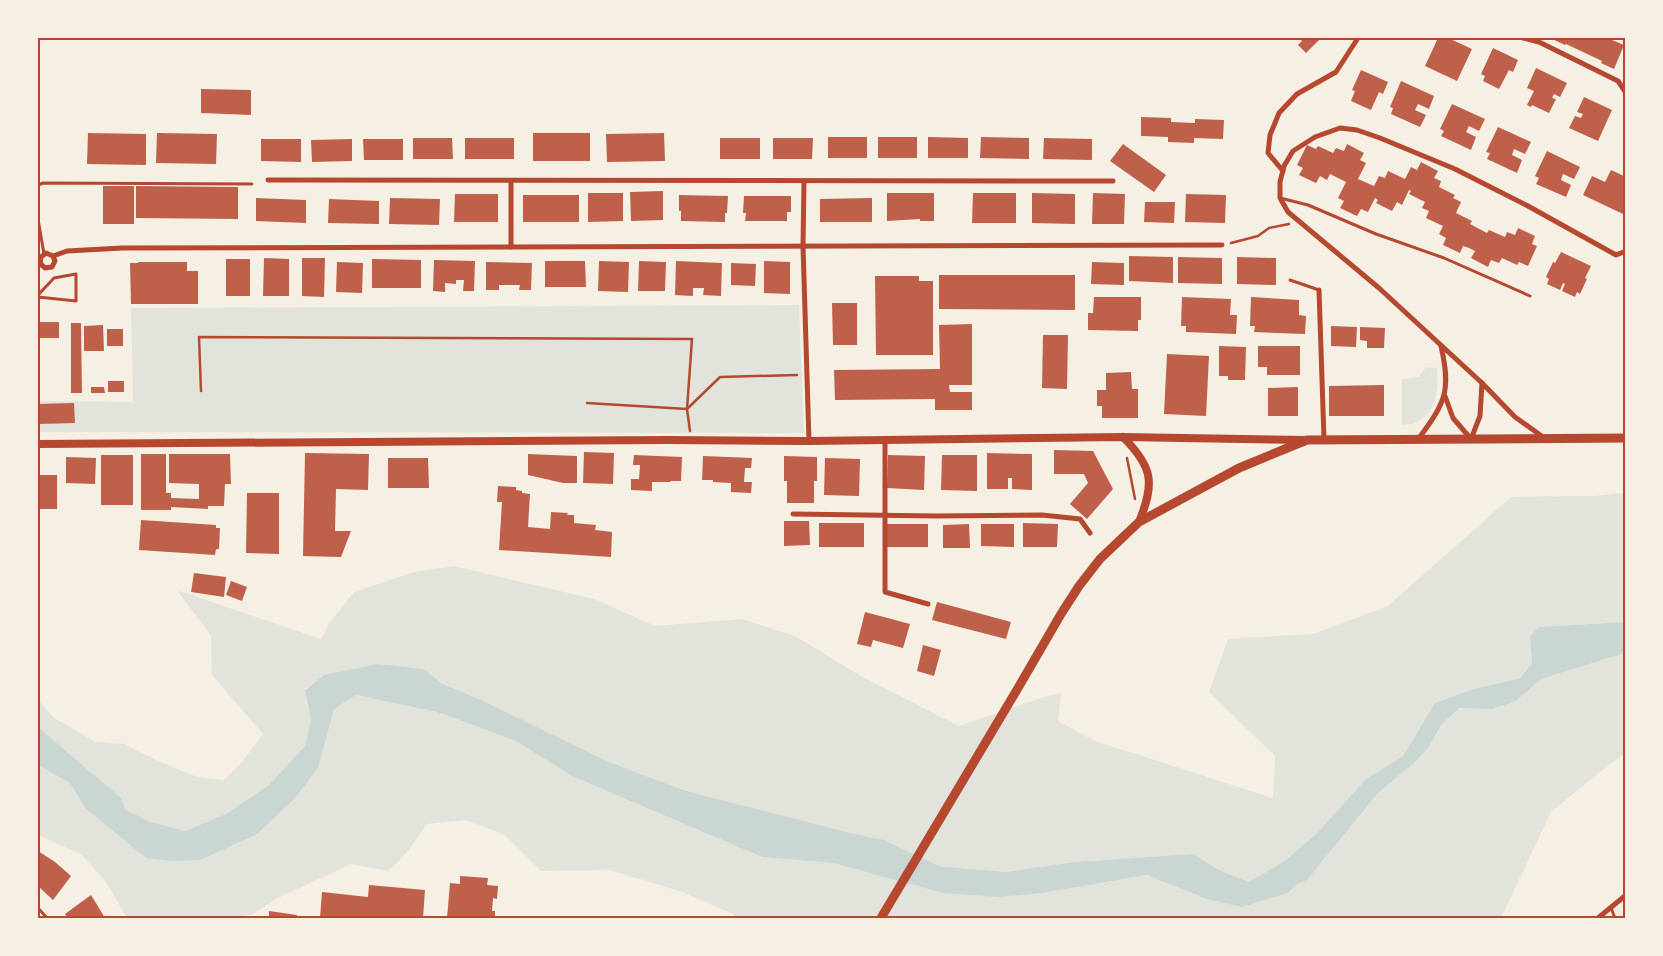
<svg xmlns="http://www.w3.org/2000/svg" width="1663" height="956" viewBox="0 0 1663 956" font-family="'Roboto Condensed',sans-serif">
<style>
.green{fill:#e2e4dc}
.water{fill:#c9d6d2}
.building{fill:#bf614a}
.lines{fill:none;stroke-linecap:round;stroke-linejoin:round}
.path{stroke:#b5482f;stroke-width:2.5}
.service{stroke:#b5482f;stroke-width:3}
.minor{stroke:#b5482f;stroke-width:5}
.tertiary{stroke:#b5482f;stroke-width:8}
.secondary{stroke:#b5482f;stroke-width:9}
.neatline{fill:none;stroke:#b5482f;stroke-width:2}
</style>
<rect width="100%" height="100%" fill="#f6efe4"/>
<g class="green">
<polygon points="799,305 804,433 38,432 38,401 133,402 131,308"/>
<path d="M1426,367L1437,368C1439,388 1437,415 1414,423C1411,425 1406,424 1402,425V379L1419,377Z"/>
<polygon points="1625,493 1625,622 1539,627 1530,636 1532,663 1519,678 1474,689 1435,703 1403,756 1366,779 1318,832 1285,861 1248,882 1217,869 1194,854 1074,862 1006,872 939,866 884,840 850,833 683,790 609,762 479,699 441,683 424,669 324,675 305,689 311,719 305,746 269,785 226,814 185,831 151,822 126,810 121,798 38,727 38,700 54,718 96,742 124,744 163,763 197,777 224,780 242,762 263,734 212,675 211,636 177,590 321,639 330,622 354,592 414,572 454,566 594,599 655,626 742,619 795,636 864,678 959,726 1044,697 1061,693 1058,721 1095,741 1273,798 1275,756 1209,692 1228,639 1313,634 1388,606 1511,497 1593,496"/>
<polygon points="1625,653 1625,753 1600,772 1551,812 1501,918 737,918 733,914 680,891 609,870 541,871 505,835 466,820 427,824 407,852 389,871 351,864 278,898 253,914 233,918 174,917 169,918 127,918 106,882 82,855 38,835 38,765 70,783 85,808 146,858 318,768 334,709 356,695 437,712 516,741 572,776 762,857 833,863 943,893 1043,893 1147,875 1207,899 1288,893 1296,885 1307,880 1377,794 1414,763 1429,747 1441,725 1461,708 1494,709 1516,701 1541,679"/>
</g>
<polygon class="water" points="1625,622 1625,653 1541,679 1516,701 1493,709 1460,708 1441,725 1429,747 1414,763 1377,794 1307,880 1296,885 1288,893 1242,907 1207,899 1147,875 1043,893 999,897 943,893 833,863 762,857 572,776 516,741 437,712 356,695 334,709 318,768 295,798 257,834 200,860 170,861 146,858 85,808 70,783 38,765 38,727 121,798 126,810 151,822 185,831 226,814 269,785 305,746 311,719 305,690 324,675 377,664 424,669 441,683 479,699 609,762 683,790 850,833 884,840 939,866 1006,872 1074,862 1194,854 1217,869 1248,882 1285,861 1318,832 1366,779 1403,756 1435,703 1474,689 1520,678 1532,663 1530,636 1539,627"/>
<g class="building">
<polygon points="1299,38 1321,38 1306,53 1298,45 1302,41"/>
<polygon points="1438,38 1448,38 1472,49 1457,81 1425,66"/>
<polygon points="1552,38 1607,38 1624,45 1614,69 1601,63 1602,61 1566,44 1565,45 1552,39"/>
<polygon points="1493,48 1518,60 1513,72 1509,70 1499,89 1483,81 1485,76 1481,74"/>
<polygon points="1536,68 1567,83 1560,97 1554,94 1552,98 1556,99 1549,113 1532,105 1531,107 1527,105 1534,91 1527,88"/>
<polygon points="1361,70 1388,82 1383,94 1379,92 1371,110 1351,101 1355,91 1352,90"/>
<polygon points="1401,81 1434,96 1429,109 1418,104 1415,110 1426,115 1420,127 1391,114 1393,108 1390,107"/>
<polygon points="201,89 251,90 251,115 201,113"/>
<polygon points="1584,97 1612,110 1598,141 1569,128 1575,116 1581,118 1583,114 1577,112"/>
<polygon points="1452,104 1485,119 1479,131 1469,126 1466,132 1476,137 1471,150 1441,136 1444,131 1440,129"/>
<polygon points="1141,117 1171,118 1171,122 1195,123 1195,119 1224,120 1223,139 1194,138 1194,143 1168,142 1168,137 1141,136"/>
<polygon points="1498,127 1531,142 1525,154 1514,149 1512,155 1522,160 1517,173 1487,159 1490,153 1486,152"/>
<polygon points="88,133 146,134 146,165 87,164"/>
<polygon points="157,133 217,134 216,164 156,163"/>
<rect x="533" y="133" width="57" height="28"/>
<polygon points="664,133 665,161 607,162 606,134"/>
<rect x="828" y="137" width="39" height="21"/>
<rect x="878" y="137" width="39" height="21"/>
<polygon points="928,137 968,138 968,158 928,158"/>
<polygon points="981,137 1029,138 1029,159 980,158"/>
<polygon points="413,138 452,138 453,159 413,159"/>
<rect x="465" y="138" width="49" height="21"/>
<rect x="720" y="138" width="40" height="21"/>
<polygon points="773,138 813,138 812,159 773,159"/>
<polygon points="1044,138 1092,139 1092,160 1043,159"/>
<polygon points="261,139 301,139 301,162 261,161"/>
<polygon points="352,139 352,161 312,162 311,140"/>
<polygon points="363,139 403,139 403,160 364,160"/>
<polygon points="1123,144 1166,175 1154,192 1110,161"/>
<polygon points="1347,144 1364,153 1360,160 1366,163 1358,179 1374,186 1379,176 1385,178 1388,171 1405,179 1411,167 1417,170 1421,162 1438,171 1434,178 1441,181 1439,187 1455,195 1453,198 1461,202 1456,213 1472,221 1470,224 1487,233 1489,230 1505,237 1507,232 1515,235 1518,228 1535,236 1532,244 1537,246 1528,266 1519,262 1517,265 1502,258 1499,263 1491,260 1488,267 1471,258 1475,251 1469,248 1463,246 1460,253 1443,245 1446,238 1439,234 1443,226 1426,218 1429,211 1422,208 1425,202 1409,194 1411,191 1409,190 1402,205 1397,202 1392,211 1376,203 1378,200 1375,198 1368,212 1361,209 1357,216 1340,208 1344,201 1338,198 1346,182 1330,174 1327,180 1320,176 1316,183 1299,175 1303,168 1297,165 1307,145 1316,149 1318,146 1333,153 1336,148 1344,151"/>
<polygon points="1547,151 1580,167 1574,179 1563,174 1561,180 1571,185 1566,197 1536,184 1539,178 1535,176"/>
<polygon points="1611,170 1626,177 1626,210 1623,214 1583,195 1592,176 1605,182"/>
<rect x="103" y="186" width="31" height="38"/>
<polygon points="136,186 238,187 238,219 136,218"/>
<polygon points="663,191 663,220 631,221 630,192"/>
<polygon points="588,193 623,193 623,221 588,222"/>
<polygon points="887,193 934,193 934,221 920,221 920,219 887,221"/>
<polygon points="973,193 1016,193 1016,223 972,223"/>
<polygon points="1032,193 1075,194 1075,224 1032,223"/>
<polygon points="1093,193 1125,194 1124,224 1092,224"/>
<polygon points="455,194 498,194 498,222 454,222"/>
<polygon points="1186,194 1226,195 1225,223 1185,222"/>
<rect x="523" y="195" width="56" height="27"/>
<polygon points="679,195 728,196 727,213 725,213 725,222 681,221 681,211 679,211"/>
<polygon points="744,196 791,196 791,212 787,212 787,221 745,221 746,213 743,213"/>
<polygon points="256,198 306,200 306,223 256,221"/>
<polygon points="390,198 440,199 439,225 389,224"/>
<polygon points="872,198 872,222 820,222 820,199"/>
<polygon points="329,199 379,201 379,224 328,223"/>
<polygon points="1145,202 1175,202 1174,223 1144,222"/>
<polygon points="1561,252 1591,266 1585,278 1587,279 1580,294 1577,292 1575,297 1562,291 1565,284 1563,283 1560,290 1547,284 1549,279 1546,277 1553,262 1555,263"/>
<polygon points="1129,256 1173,257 1173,283 1129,281"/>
<polygon points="1178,257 1222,258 1222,284 1178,283"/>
<polygon points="1237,257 1276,258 1276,285 1237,284"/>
<polygon points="264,258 289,259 289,296 263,296"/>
<polygon points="302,258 325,258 324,297 302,296"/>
<rect x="226" y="259" width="24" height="37"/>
<polygon points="372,259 421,260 421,288 372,288"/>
<polygon points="434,260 475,261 474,291 463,291 464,280 456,280 456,284 445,283 445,292 433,291"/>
<polygon points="545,261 585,261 586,287 545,287"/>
<polygon points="599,261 629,262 628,292 598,291"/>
<polygon points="639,261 666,262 665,291 638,291"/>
<polygon points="676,261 722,263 721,296 703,295 704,288 693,288 693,296 675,295"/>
<polygon points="764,261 790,262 790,294 764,293"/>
<polygon points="138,262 187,262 187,271 198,271 198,304 131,304 130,263 138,263"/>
<polygon points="337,262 363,263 362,293 336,292"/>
<polygon points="486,262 532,263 531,290 519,290 520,285 499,285 499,290 486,290"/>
<polygon points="1092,262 1124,263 1124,285 1091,284"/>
<polygon points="731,263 756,264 755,286 731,285"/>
<polygon points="939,275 1075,275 1075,310 939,309"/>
<polygon points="875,276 919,276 919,281 933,281 933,355 876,355"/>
<polygon points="1094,297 1141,297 1141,320 1138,320 1138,331 1088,330 1088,313 1093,313"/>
<polygon points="1182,297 1231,299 1230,315 1237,315 1236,334 1186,332 1186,326 1181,326"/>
<polygon points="1251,297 1299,300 1299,315 1306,316 1305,334 1254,332 1255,326 1250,326"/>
<polygon points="832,303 857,303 857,345 833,345"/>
<polygon points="40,322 59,322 59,338 39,338"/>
<polygon points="71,323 81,323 82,393 71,393"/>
<polygon points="972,324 972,385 949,385 950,392 972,392 972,410 935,410 935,399 835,400 834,370 940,369 939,325"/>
<polygon points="103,325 104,351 84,351 84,326"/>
<polygon points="1331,326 1357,327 1356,347 1331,346"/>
<polygon points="1360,327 1385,328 1384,348 1367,348 1367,341 1360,340"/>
<rect x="107" y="329" width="16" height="17"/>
<polygon points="1043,335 1068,335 1067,389 1042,388"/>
<polygon points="1219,346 1246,347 1245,380 1228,380 1228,376 1219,376"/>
<polygon points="1258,346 1300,346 1300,375 1267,375 1267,367 1258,367"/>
<polygon points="1167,354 1209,356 1206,416 1164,414"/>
<polygon points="1131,372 1132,389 1138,389 1138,418 1102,418 1102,406 1097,406 1097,390 1106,390 1106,373"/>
<rect x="108" y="381" width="16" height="11"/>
<polygon points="1384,385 1384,416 1329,416 1329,386"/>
<polygon points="91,387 104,387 105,393 91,393"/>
<polygon points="1298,387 1298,416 1268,416 1268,388"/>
<polygon points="74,403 75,423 38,424 38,404"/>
<polygon points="1054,450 1093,451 1113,489 1087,519 1070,504 1088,483 1084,474 1054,474"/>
<polygon points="584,452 614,453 613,484 583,483"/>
<polygon points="305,453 369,454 368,490 336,489 335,531 351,531 341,557 303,556"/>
<polygon points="987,453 1032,454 1032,490 1012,489 1012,478 1008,478 1008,489 987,489"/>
<polygon points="141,454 166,454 166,493 171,493 171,498 199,499 199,484 169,483 169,454 230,454 231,484 225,484 224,506 208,506 208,509 171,507 171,510 141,510"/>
<polygon points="528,454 577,456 577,483 563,483 528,475"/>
<rect x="101" y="455" width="32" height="50"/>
<polygon points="634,455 682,457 681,481 671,481 670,482 652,482 652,491 631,490 631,479 639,479 640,465 633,465"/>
<polygon points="888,455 925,456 924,490 887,488"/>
<polygon points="942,455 977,455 977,491 941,490"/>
<polygon points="703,456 752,458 751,468 745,468 744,482 752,482 751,493 731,492 731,483 713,482 713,480 702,480"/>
<polygon points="784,456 817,457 817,481 814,481 814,503 787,503 787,481 784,481"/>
<polygon points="66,457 96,458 95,484 66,483"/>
<polygon points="388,458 428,458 429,488 388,488"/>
<polygon points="825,458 860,459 859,496 824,495"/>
<rect x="38" y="475" width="19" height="34"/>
<polygon points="498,486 516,487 516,490 522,491 522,493 530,494 528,527 550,529 551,512 568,513 567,515 574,515 574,523 596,525 595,530 612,532 611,557 499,550 502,502 497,502"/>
<polygon points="247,493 279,493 279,554 246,553"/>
<polygon points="141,520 216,525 216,528 220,528 219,549 216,549 215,555 139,550"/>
<polygon points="784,521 809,521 810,545 784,546"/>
<rect x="819" y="523" width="45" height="24"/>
<polygon points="1023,523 1058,524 1057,547 1023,547"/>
<rect x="887" y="524" width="41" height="23"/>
<polygon points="969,524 970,548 943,548 943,525"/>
<polygon points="981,524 1014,524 1014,547 981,546"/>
<polygon points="194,573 226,577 224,597 191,592"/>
<polygon points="231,581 247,587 242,601 226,595"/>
<polygon points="937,602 1011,622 1006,639 932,620"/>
<polygon points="865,612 910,624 903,648 873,640 871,647 857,644"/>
<polygon points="923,645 941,650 934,676 917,671"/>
<polygon points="38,851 55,862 71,876 53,900 38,886"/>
<polygon points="460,876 488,878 487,885 498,886 497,899 493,898 492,911 495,911 495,918 447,918 450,883 460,884"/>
<polygon points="369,885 425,890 423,918 320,918 322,892 368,897"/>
<polygon points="91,895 105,918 68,918 65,914"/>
<polygon points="269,911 297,915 296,918 269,918"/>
</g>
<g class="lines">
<g class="path">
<polyline points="1231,243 1258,236 1269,228 1289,224"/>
<polyline points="201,391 199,337 692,339 687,409 690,431"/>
<polyline points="587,403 687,409 720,377 797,375"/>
<polyline points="1127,458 1135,499"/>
</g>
<g class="service">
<polyline points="38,185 43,183 252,184"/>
<polyline points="1280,198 1308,205 1376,234 1444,258 1530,296"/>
<polyline points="38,219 44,254"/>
<polyline points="1290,280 1319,290"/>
<polyline points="38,295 54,278 76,274 76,301 38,297"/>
<polyline points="38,908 47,918"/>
<polyline points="1611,908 1615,918"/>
</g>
<g class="minor">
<polyline points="1523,38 1539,42 1618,81 1626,93"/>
<polyline points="1283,171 1268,153 1270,135 1279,113 1297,94 1336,72 1358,38"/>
<polyline points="268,180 1113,181"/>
<polyline points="804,181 803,246 809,441"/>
<polyline points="511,247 511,181"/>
<polyline points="40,263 45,268 52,267 55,261 53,256"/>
<polyline points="38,267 40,263 41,257 46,253 53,256 67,251 122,248 1222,245"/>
<polyline points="1319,290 1324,439"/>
<polyline points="1445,396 1453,418 1471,439 1480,416 1482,383"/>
<polyline points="1543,437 1515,417 1482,383 1379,288 1288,212 1280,198 1280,182 1284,166 1293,151 1315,137 1340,128 1357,130 1380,138 1455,169 1528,206 1616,255 1626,251"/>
<path d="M1419,438C1446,402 1451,390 1441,346"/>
<polyline points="885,440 885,592 928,604"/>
<polyline points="793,514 936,516 1042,515 1080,519 1090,533"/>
<polyline points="1598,918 1626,895"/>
</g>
<g class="tertiary">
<path d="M1123,437C1153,467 1155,483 1139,522"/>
<polyline points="38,444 667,440 809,441 1123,437 1307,440"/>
</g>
<polyline class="secondary" points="881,918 1018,688 1061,614 1079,586 1100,559 1139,522 1239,468 1307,440 1626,438"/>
</g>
<rect width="1663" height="956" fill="none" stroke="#f6efe4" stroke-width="78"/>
<rect x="39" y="39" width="1585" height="878" class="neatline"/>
</svg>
